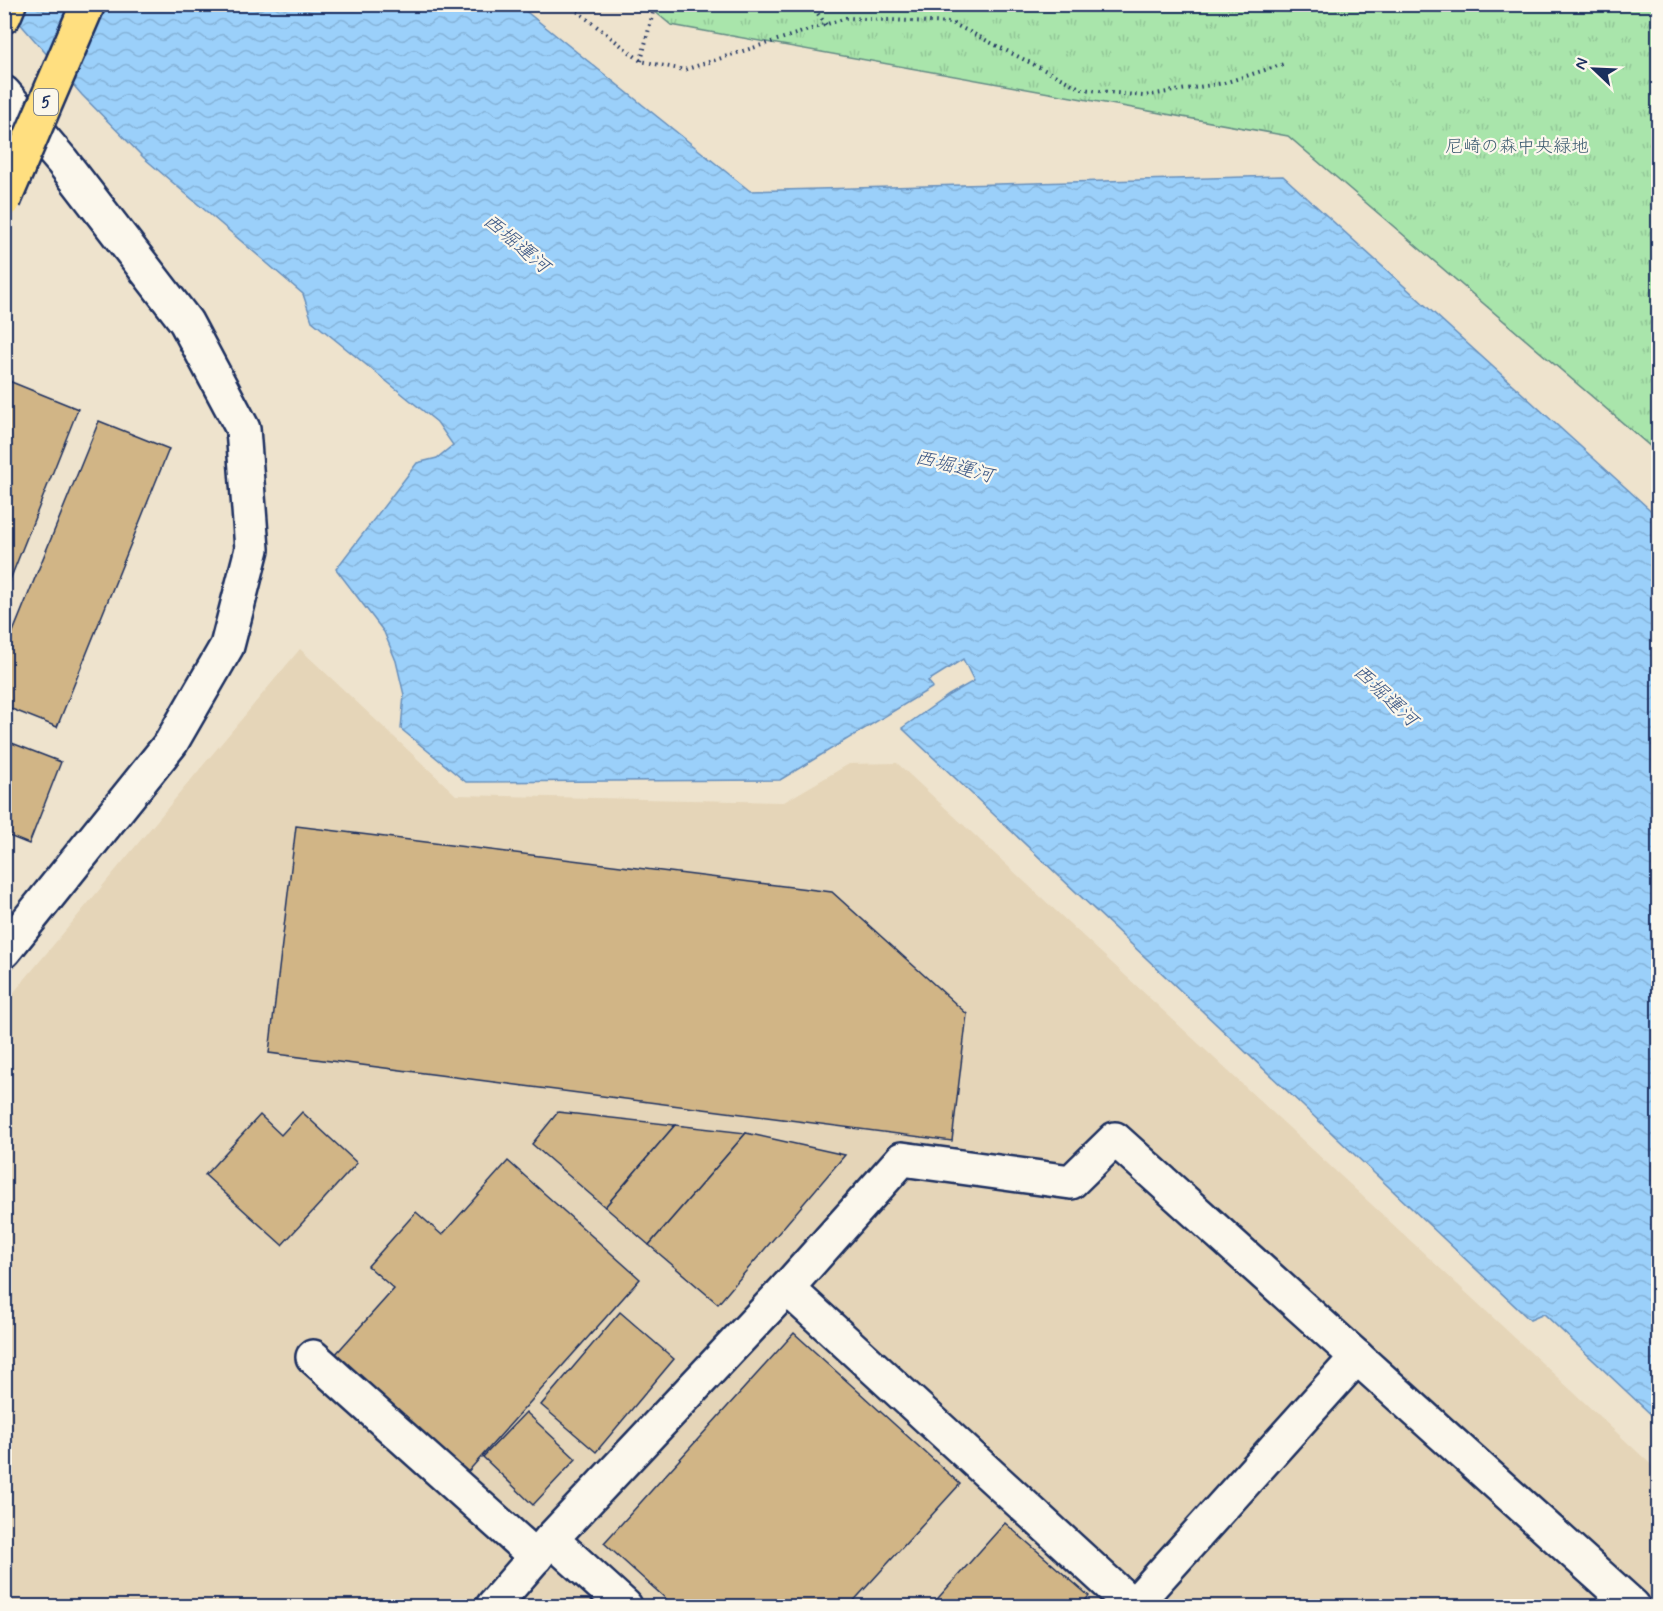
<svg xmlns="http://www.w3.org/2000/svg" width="1663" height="1611" viewBox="0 0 1663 1611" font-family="Mynerve,'Klee One',sans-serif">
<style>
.built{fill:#e5d5b8}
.grass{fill:url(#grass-tufts);stroke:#628a84;stroke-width:1.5}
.water{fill:url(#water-waves);stroke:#6890bc;stroke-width:1.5}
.building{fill:#d1b586;stroke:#1b2f5e;stroke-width:1.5}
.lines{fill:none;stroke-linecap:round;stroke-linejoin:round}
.minor-casing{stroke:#1b2f5e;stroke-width:38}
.highway-casing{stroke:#1b2f5e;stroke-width:38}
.path{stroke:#1b2f5e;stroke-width:4;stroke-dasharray:1.5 4.5;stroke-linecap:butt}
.minor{stroke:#fbf7ec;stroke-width:33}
.highway{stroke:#ffdf80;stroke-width:33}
.highway-bridge-casing{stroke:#1b2f5e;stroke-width:38;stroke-linecap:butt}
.highway-bridge{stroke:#ffdf80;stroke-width:33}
.labels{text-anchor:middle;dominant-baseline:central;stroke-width:4.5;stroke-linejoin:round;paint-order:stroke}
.shield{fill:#fbf7ec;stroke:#5e6b89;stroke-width:1.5}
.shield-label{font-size:16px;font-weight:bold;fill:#1b2f5e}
.park-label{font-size:18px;fill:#3e5c71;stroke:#fbf7ec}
.water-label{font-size:20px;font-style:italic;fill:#3b5785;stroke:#fbf7ec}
</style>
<defs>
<pattern id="grass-tufts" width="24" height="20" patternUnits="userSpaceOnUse" patternTransform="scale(1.5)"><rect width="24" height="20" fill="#a9e5ab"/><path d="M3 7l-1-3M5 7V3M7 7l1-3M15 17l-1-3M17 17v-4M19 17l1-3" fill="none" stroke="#91c596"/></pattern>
<pattern id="water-waves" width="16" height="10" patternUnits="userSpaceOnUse" patternTransform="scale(1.5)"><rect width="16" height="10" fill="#9bd0fa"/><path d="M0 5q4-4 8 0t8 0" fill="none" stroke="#85b3d9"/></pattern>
</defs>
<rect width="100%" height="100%" fill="#eee3cd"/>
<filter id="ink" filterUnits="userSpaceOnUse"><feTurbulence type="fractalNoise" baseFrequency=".0167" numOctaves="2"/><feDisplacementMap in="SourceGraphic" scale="12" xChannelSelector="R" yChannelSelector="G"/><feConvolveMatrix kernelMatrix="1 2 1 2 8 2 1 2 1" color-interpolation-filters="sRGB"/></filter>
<g filter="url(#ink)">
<polygon class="built" points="300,649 456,795 784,802 849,764 897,763 1658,1471 1658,1606 5,1606 5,1003"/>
<polygon class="grass" points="647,5 1658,5 1658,453 1288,136 671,25"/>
<polygon class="water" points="4,5 518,5 750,191 1283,176 1658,517 1658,1421 1544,1314 1530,1320 902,728 949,695 974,681 963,659 928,681 933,687 780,780 466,782 401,729 404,695 396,661 384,632 336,569 417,463 437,458 453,445 437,422 312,321 303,294 144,158 82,95"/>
<g class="building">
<polygon points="4,379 78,409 4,595"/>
<polygon points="99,421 169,449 57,727 4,706 4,654"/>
<polygon points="4,740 61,762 29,844 4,834"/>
<polygon points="296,826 832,892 967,1014 952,1141 269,1053"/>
<polygon points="302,1112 357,1163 282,1245 205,1175 260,1115 281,1135"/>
<polygon points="558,1112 675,1125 605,1207 532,1144"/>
<polygon points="675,1125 746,1133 649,1245 605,1207"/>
<polygon points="746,1133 845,1155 718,1304 649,1245"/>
<polygon points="508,1161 640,1279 465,1475 334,1356 394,1289 368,1266 416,1212 442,1235"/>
<polygon points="620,1312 674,1359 596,1452 541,1405"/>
<polygon points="794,1333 960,1484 849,1606 674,1606 604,1543"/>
<polygon points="526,1412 576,1459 533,1505 483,1457"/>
<polygon points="1005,1523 1089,1596 1080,1606 931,1606"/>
</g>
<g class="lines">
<g class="minor-casing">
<g id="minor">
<polyline points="4,93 62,161 186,322 243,429 252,549 227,646 171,743 4,951"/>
<polyline points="787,1288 1133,1606"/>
<polyline points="313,1357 536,1557"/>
<polyline points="551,1539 625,1606"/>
<polyline points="493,1606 551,1539 787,1288 902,1159 1071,1182 1115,1139 1633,1606"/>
<polyline points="1133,1606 1357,1357"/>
</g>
</g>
<g class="highway-casing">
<polyline id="highway" points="4,16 9,4"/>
</g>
<g class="path">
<polyline points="568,4 641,61 684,70 846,18 952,23 1082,89 1143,96 1224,83 1284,64"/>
<polyline points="811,4 826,25"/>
<polyline points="641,61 655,4"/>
</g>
<use href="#minor" class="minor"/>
<use href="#highway" class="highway"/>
<g class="highway-bridge-casing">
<polyline id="highway-bridge" points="4,200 88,4"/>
</g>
<use href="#highway-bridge" class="highway-bridge"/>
</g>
</g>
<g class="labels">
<rect class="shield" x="34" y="89" width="24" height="26" rx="4.5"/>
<g class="shield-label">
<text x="46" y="102">5</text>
</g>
<g class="park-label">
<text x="1517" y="147">尼崎の森中央緑地</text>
</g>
<g class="water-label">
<text transform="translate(516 244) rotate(40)">西堀運河</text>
<text transform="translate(954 467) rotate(14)">西堀運河</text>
<text transform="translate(1385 696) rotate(43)">西堀運河</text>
</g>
</g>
<rect width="1663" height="1611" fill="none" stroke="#fbf7ec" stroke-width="24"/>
<rect x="12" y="12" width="1639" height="1587" fill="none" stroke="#1b2f5e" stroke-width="2" filter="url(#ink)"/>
<g transform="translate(1594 69) rotate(293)" stroke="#fbf7ec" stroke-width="4.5" paint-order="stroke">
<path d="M0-4.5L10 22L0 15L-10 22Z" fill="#1b2f5e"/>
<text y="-9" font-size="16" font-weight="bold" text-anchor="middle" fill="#1b2f5e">N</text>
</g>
</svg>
